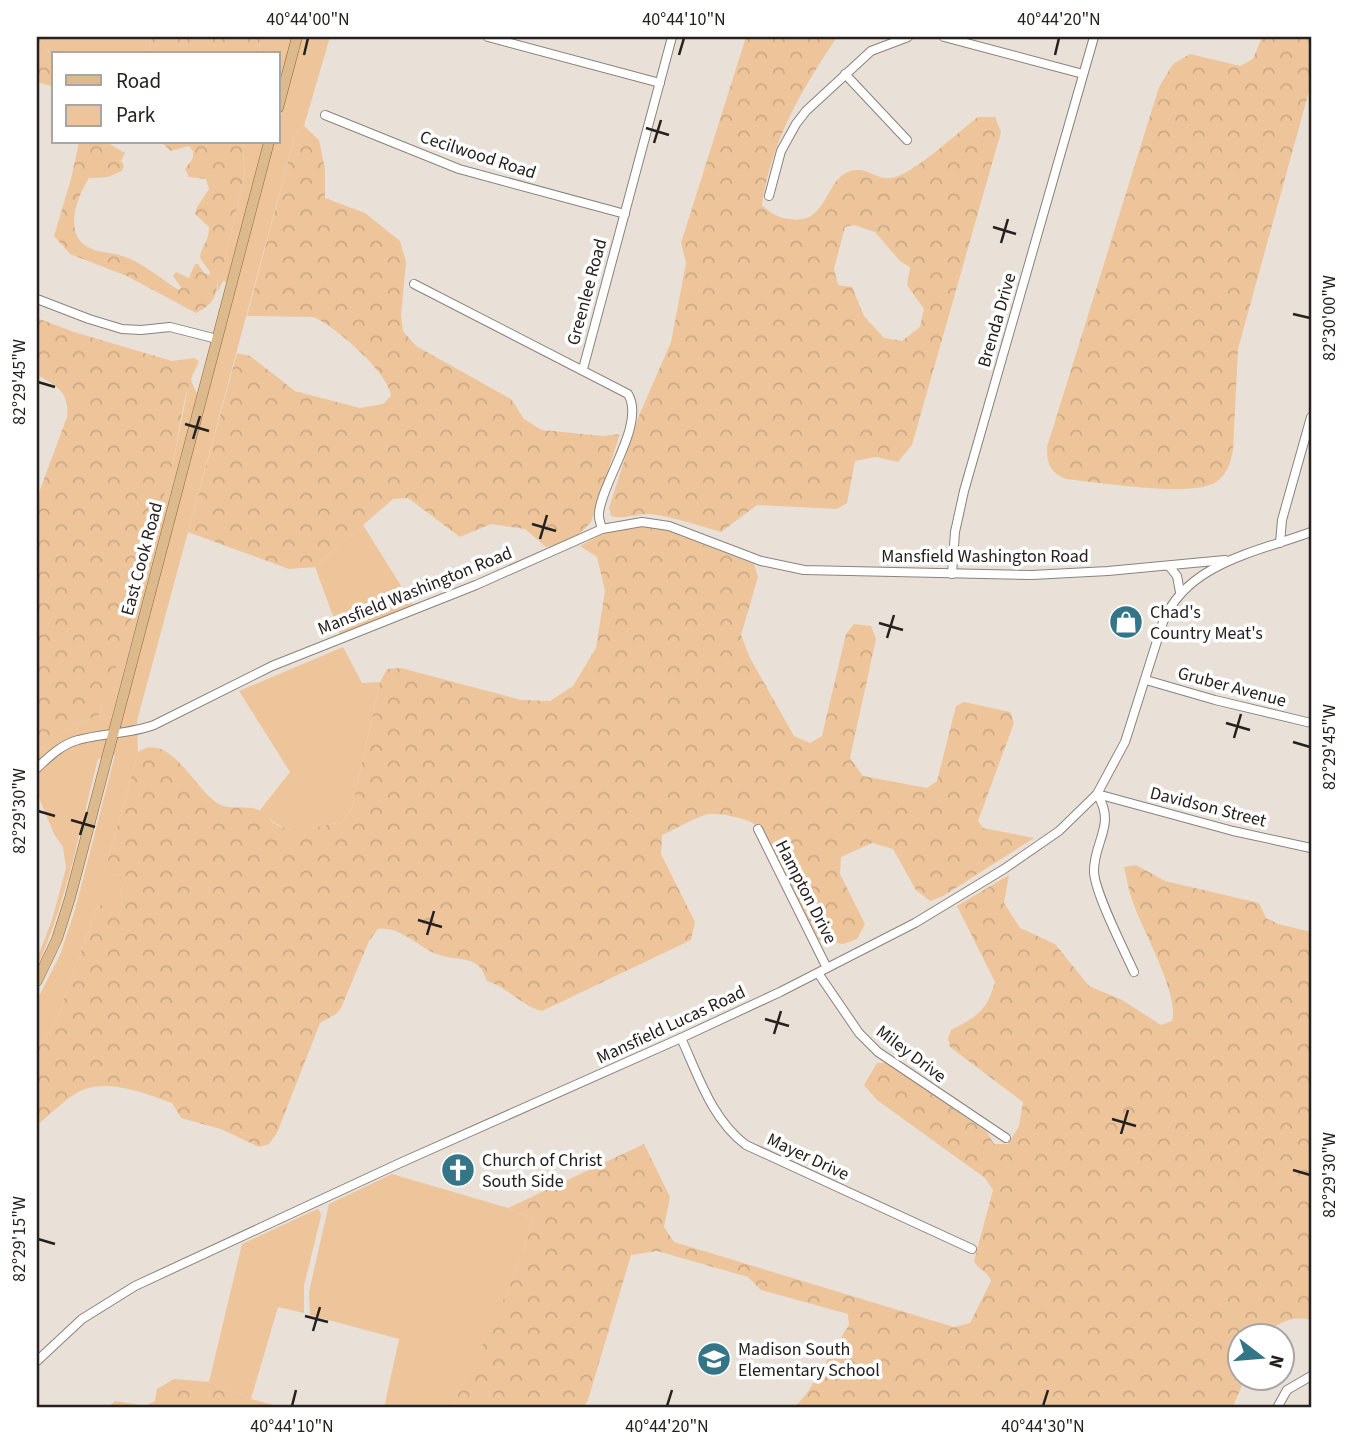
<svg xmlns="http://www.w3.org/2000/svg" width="1348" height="1445" viewBox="0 0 1348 1445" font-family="'Source Sans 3',sans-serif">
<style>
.green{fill:#eec59a}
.forest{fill:url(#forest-crowns);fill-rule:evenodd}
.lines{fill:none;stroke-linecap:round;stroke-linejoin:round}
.minor-casing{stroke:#8a837b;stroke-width:10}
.major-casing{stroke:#8e6536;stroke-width:11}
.minor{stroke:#fff;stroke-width:8}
.major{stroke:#ddb98e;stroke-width:10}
.ticks{fill:none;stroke:#25211e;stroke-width:2.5}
.labels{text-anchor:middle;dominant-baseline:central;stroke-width:7;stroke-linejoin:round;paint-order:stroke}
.street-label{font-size:18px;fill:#25211e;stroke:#fff}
.poi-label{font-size:18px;fill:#25211e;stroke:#fff;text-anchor:start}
.neatline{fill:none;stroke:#25211e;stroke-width:2.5}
.ticks-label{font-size:18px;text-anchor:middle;fill:#25211e}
</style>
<defs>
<pattern id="forest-crowns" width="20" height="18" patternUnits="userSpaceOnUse" patternTransform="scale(1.75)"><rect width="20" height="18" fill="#eec59a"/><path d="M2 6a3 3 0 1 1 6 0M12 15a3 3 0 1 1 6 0" fill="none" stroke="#cca984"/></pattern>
</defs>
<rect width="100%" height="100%" fill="#e9e0d7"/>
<g class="green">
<polygon points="42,37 149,37 150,54 54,54 54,56 47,50"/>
<polygon points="260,37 292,37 278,88 278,54 259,54"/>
<path d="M302,37H330L304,126L295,135L137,721L138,752L105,870L111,877L118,874L127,876L121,893L123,905L119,915L113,914L100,905L97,907L56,1022L37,1049V1000L60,955L75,910L115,755L98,759C80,829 67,901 37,967V959L52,920L66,868L63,847L54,834L37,793V753C57,733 72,725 99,715L103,704L173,462L190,378L197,394L111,719L125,705L274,142H278V127Z"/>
<polygon points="246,142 264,142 227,282 223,281 217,293 219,269 225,260 245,173 243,150"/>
<polygon points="363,525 413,605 340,635 315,567"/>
<path d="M343,647L362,683L380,682L352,808L342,822C305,829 290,841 260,810L290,772L239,691Z"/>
<path d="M392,1174L508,1208L533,1219C515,1285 482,1347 451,1408H384L399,1339L310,1315L309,1292L329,1204Z"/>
<polygon points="317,1209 320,1211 321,1216 304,1286 304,1313 278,1307 251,1399 209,1382 242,1244"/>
</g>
<g class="forest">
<polygon points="37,37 42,37 47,50 54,56 54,87 37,82"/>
<polygon points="149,37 260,37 259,54 150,54"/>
<path d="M746,37H837C802,89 771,141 762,205C771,214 777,217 789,219C827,226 824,182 848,172C867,165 874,180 890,178C912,176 958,132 978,117H995L1001,132L912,445L898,462L876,457L855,461L847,503L837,509L757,505L721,532C697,525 674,517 650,514C636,513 624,520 611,516L609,508L638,418L671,342L686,263L681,243ZM854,225L875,232L900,261L910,267L907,285L924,309L920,327L902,341L884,338L864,316L852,287L838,285L834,269L845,227Z"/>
<path d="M1262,37H1311V84L1238,349L1233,450C1231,462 1227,475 1216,482C1191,498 1097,482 1066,479C1050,472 1047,464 1047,447L1159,87L1173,64L1190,54L1240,66L1253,59Z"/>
<path d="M304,126L319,140L325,169V198L365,213L400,241L406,262L401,315L403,331L416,346L511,399L524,419L542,430L603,436L620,434L591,522L573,541L546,547L525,529L491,524L460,537L408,498L393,499L315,567L289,569L188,532L237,353L250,356L295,391L360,408L383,404L391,396C390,374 333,324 313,317L247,316L295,135Z"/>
<path d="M79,142H106L125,153L121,161L124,165L122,171L108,177L89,178C77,196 64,233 86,246C97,253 111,252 123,256C144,263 160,279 179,290L181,287L173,276L176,272L189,278L195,264H198L204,273L209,275L210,272L200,258C201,245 209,244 209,227L195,214L197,207L209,189L206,179L189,177L185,169L193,158V151L189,146L171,151L161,142H246L243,151L245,173L225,260C211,282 226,299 196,313L127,276L70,254L54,236L71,179Z"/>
<path d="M37,318L74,332L172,361L195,358L199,362C181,394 181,430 172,465C151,545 132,627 103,704L99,715C72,725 58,733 37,753V498L67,417C70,393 57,385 37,375Z"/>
<path d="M635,526L658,527L754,564L758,577L741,635L750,658L794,736L810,743L822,736L846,634L854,624L871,626L876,639L850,758L863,776L927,788L937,781L956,706L964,702L1010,712L1014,723L978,821L983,828L1034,838L943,896L930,901L916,890L893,849L872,843L841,857L840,874L865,924L857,939L843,944L819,940L763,830C752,819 725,813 709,814C697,816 674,830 662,835L661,854L695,922L691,940L542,1011C523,1007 508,987 487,981C484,974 482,967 475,963C466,958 453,959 443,956C419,950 404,926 378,929L369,941L341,1008L336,1014L320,1023L277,1133L269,1144L259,1147L221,1129L181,1118L172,1103C144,1093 109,1078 80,1091C65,1099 50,1115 37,1125V1049L56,1022L97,907L103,904L110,912L119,915L123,905L121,893L127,876L118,874L109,878L105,870L138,752C170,729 198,796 221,805C232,810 247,805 259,810C265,812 269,820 275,824C297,836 319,826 342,822L352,808L380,682L387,669L401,668L521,700L550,701L573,686L596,648L605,591L597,557L580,546L600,535Z"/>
<path d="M1136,865L1165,881L1259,903L1266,918L1278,924L1311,932V1320C1292,1315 1277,1323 1264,1336H1240V1378L1245,1379L1232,1408H794L807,1393L849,1325L848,1314L761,1290L748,1277L657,1251L631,1255L588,1400L583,1408H451C481,1347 515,1285 533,1219L508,1208L644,1144L670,1197L664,1227L674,1242L954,1327L970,1323L991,1281C988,1271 978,1270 974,1261L993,1190L985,1178L877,1100L864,1085L877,1063H887L987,1132L994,1144H1008L1019,1126L1023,1102L950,1047L948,1038L951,1030C978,1016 986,1012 995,982L957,906L1009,875L1004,903L1020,928L1055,944L1089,986L1122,1000L1161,1025L1172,1021C1180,996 1143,931 1134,905C1129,893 1127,880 1124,867Z"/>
<polygon points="174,1379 209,1382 251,1399 285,1408 107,1408 115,1401 145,1406 155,1401 157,1389"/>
</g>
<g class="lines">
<g class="minor-casing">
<g id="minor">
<polyline points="488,37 660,83"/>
<polyline points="944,37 1083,74"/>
<polyline points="845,74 907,140"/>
<polyline points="325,115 459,169 625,214"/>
<polyline points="769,196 781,151 796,124 806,111 871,51 908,37"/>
<path d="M414,284L628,394C646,424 602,481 599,513C598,519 601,524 602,529"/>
<polyline points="37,299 89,319 122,329 141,330 170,327 217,339"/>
<polyline points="583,369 672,37"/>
<polyline points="1280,543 1282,520 1311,417"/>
<polyline points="1169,566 1177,576 1180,592"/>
<polyline points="952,574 955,532 964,491 1094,37"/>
<polyline points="1146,680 1215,700 1311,723"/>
<path d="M37,768C49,757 62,744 78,740C103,733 130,734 154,725L272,666L476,585L602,529L642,522L669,526L761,561L804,570L1032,575L1108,571L1225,560"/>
<polyline points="1097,794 1233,831 1311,848"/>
<path d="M1097,794C1117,825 1093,842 1094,872C1095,893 1124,950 1134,972"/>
<polyline points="758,829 827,968"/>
<polyline points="818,973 859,1033 878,1052 1006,1138"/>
<path d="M681,1038C698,1075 712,1120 746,1145L972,1249"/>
<path d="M37,1361L82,1319L135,1286L400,1163L681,1038L780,992L915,923L1004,869L1059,831L1097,794L1125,742L1163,622C1187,563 1257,552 1311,532"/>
<polyline points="1277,1408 1287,1390 1311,1376"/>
</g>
</g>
<g class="major-casing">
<g id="major">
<polyline points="278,108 297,37"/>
<polyline points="37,981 57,939 70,898 269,142"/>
</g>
</g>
<use href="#minor" class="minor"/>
<use href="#major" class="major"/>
</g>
<path class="ticks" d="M304,55L308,38M679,55L684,38M1055,55L1059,38M646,128L669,135M654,143L661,120M993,227L1016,234M1001,243L1008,219M1293,314L1310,318M38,382L55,387M185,424L209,431M193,439L200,416M532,524L556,531M540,539L547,515M879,623L903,630M887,638L894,615M1226,723L1250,730M1234,738L1241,714M1293,742L1310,747M38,811L55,816M71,820L95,827M80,835L87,812M418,920L442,927M427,935L434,911M765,1019L789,1026M774,1034L781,1011M1112,1119L1136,1126M1121,1134L1128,1110M1293,1170L1310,1175M38,1239L55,1244M305,1316L328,1322M313,1331L320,1307M292,1406L296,1390M667,1406L672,1390M1043,1406L1048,1390"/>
<defs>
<g id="shop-disc" transform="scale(1.75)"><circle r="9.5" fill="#347688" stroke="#fff"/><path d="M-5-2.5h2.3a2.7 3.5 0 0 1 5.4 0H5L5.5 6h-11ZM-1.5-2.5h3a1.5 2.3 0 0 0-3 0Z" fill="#fff"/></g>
<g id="church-disc" transform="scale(1.75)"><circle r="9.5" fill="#347688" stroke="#fff"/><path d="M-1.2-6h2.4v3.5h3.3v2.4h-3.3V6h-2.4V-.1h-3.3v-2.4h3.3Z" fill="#fff"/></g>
<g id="school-disc" transform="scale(1.75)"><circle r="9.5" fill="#347688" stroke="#fff"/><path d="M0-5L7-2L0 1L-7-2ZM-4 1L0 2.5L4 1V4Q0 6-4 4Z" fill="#fff"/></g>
</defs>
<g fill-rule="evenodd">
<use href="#shop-disc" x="1126" y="622"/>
<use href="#church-disc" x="458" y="1170"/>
<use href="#school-disc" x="714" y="1359"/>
</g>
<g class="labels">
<g class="street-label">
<text transform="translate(478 155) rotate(18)">Cecilwood Road</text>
<text transform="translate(587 292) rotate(-75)">Greenlee Road</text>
<text transform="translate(997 320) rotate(-74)">Brenda Drive</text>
<text x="985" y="556">Mansfield Washington Road</text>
<text transform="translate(142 559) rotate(-75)">East Cook Road</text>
<text transform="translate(415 591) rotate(-22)">Mansfield Washington Road</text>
<text transform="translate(1232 687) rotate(15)">Gruber Avenue</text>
<text transform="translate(1208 807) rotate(14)">Davidson Street</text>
<text transform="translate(806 892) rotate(63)">Hampton Drive</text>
<text transform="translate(671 1025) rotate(-25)">Mansfield Lucas Road</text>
<text transform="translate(911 1054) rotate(37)">Miley Drive</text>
<text transform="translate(808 1157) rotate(25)">Mayer Drive</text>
</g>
<g class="poi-label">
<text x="1150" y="612">Chad's<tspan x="1150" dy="21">Country Meat's</tspan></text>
<text x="482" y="1160">Church of Christ<tspan x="482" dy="21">South Side</tspan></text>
<text x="738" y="1349">Madison South<tspan x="738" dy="21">Elementary School</tspan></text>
</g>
</g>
<rect width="1348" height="1445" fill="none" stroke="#ffffff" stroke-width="77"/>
<rect x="52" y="52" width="228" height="91" fill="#ffffff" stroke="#a8a6a5" stroke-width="2"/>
<rect x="66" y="75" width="35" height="10" fill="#ddb98e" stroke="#a8a6a5" stroke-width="2"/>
<text x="116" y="88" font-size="21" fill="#25211e">Road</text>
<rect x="66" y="105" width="35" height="21" fill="#eec59a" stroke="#a8a6a5" stroke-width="2"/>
<text x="116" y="122" font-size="21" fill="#25211e">Park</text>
<g transform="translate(1261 1357) rotate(106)"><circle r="33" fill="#ffffff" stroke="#a8a6a5" stroke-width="2"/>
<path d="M0-5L12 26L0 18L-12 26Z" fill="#347688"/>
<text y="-10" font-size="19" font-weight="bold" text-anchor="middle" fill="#25211e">N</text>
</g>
<rect x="38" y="38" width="1272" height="1368" class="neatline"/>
<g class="ticks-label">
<text x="308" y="25">40°44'00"N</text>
<text x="684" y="25">40°44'10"N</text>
<text x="1059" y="25">40°44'20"N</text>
<text transform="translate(1329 318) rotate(-90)" y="6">82°30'00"W</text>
<text transform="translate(19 382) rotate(-90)" y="6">82°29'45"W</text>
<text transform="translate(1329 747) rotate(-90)" y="6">82°29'45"W</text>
<text transform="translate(19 811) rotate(-90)" y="6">82°29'30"W</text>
<text transform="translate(1329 1175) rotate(-90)" y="6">82°29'30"W</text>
<text transform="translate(19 1239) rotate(-90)" y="6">82°29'15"W</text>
<text x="292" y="1432">40°44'10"N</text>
<text x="667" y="1432">40°44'20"N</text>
<text x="1043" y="1432">40°44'30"N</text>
</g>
</svg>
